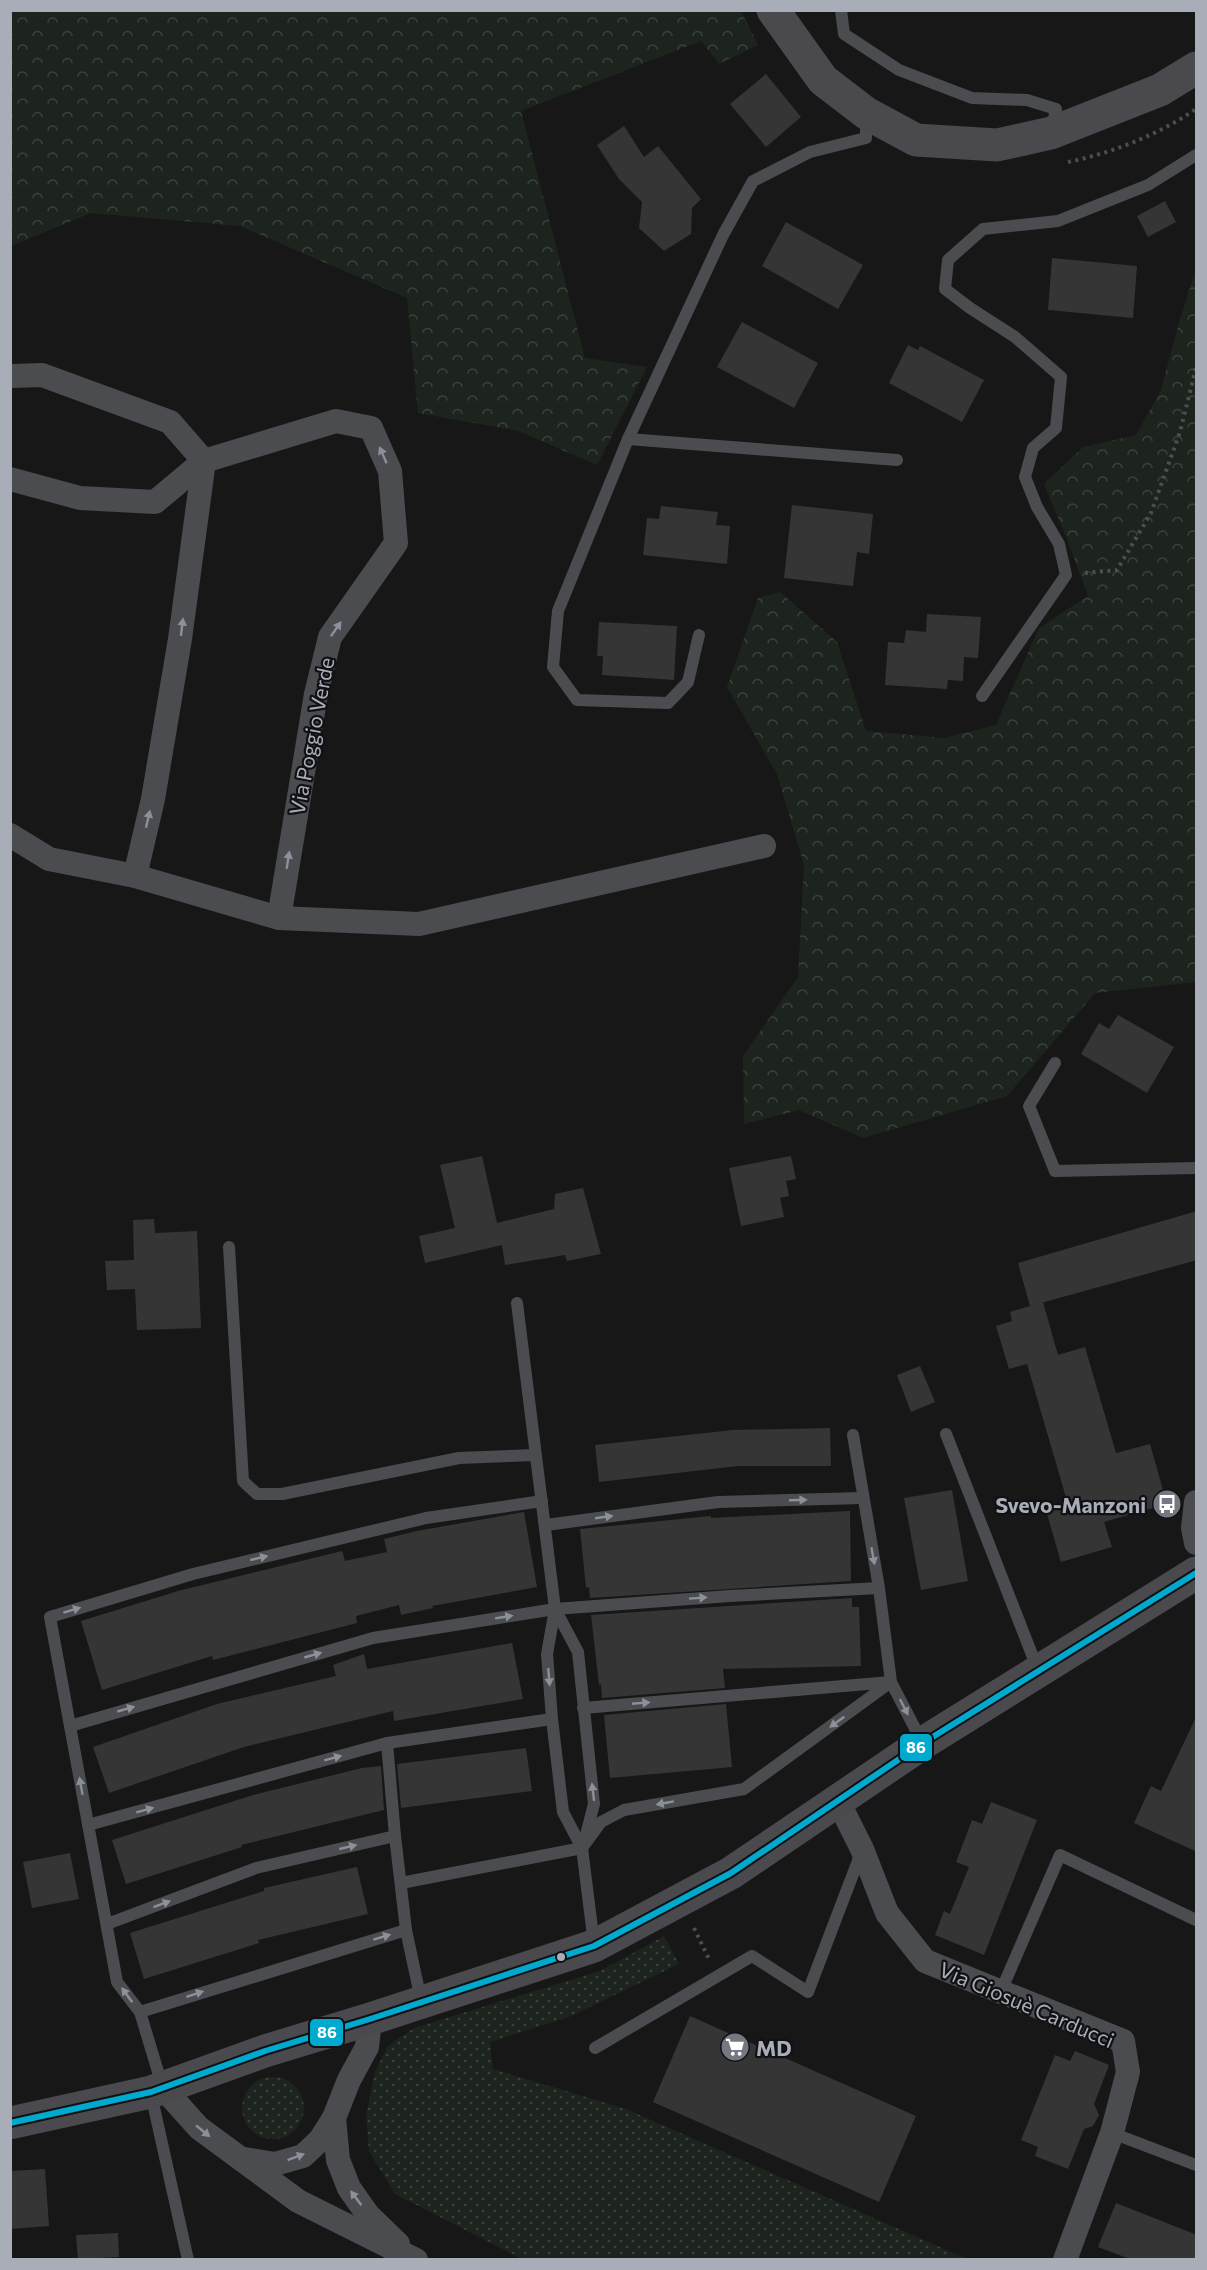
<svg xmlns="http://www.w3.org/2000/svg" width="1207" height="2270" viewBox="0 0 1207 2270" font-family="Commissioner,sans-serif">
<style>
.grass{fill:url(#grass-dots)}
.forest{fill:url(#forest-crowns)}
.building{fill:#353536}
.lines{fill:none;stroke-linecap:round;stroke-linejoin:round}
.path{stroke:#4d4e52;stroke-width:4;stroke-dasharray:3 4.5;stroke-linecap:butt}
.lane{stroke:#4b4c50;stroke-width:12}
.street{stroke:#4b4c50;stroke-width:24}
.secondary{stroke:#4a4a4e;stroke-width:33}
.bus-1-casing{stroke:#111113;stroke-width:10}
.bus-1{stroke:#00a9ce;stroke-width:6}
.oneway{fill:#8c9099}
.bus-dot{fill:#a8adb8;stroke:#111113;stroke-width:2}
.labels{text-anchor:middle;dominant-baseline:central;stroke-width:4.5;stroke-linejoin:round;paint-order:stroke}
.street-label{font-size:21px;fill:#a8adb8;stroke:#111113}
.poi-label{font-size:21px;font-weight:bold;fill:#a8adb8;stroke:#111113;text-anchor:end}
.line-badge{stroke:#111113;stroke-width:2}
.badge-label{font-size:16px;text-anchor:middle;font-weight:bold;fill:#fff}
</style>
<defs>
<pattern id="grass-dots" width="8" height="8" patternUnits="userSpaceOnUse" patternTransform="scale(1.5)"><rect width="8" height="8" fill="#1d241e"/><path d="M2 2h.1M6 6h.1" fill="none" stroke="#3b413d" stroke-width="1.8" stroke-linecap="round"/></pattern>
<pattern id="forest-crowns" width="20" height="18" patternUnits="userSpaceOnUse" patternTransform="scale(1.5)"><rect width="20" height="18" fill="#1d241e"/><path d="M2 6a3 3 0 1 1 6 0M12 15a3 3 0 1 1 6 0" fill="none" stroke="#3b413d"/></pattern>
</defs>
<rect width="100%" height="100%" fill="#171717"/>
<g class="grass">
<polygon points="664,1936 679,1964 569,2017 490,2042 493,2069 626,2109 967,2259 522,2259 395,2194 369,2151 366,2115 375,2072 388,2046 414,2028 600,1971"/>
<circle cx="273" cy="2108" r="31"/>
</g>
<g class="forest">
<polygon points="741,11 758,45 719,64 701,41 521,111 585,358 647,367 597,465 518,431 418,413 407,298 240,226 91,213 11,246 11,11"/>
<polygon points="1196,269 1196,982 1095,993 1007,1096 863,1138 799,1110 744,1124 743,1056 798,977 804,865 777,774 727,687 758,598 780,592 837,642 866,731 944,738 996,725 1039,628 1088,596 1067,539 1044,484 1083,447 1136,435 1161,390 1180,319"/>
</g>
<g class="building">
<polygon points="766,74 801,117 766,147 730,104"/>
<polygon points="624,126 644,157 658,146 701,199 692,208 691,234 664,251 639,228 642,202 619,179 597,145"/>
<polygon points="1165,201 1176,222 1148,237 1137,216"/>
<polygon points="786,222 863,265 838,309 762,266"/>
<polygon points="1052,258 1137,266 1133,318 1048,310"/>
<polygon points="742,322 818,363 794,408 717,367"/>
<polygon points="908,345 918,350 920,346 984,380 962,422 889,383"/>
<polygon points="792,505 873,514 869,554 857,552 853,586 784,578"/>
<polygon points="661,506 718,512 716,525 730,526 727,564 643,555 647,518 659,519"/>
<polygon points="927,614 981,617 978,658 964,657 963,681 948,680 947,689 885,685 888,642 904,643 906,630 926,632"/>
<polygon points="599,622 677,626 674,680 602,675 603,656 597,656"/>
<polygon points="1118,1015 1174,1047 1147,1093 1081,1054 1099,1023 1109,1029"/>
<polygon points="482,1156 497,1223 554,1209 555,1194 583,1188 601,1254 567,1261 565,1255 505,1265 502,1245 425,1263 419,1236 455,1228 440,1165"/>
<polygon points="791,1156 796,1179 786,1181 789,1196 780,1198 784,1217 741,1226 729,1168"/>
<polygon points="1197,1211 1197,1260 1030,1306 1018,1263"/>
<polygon points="154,1219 155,1233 197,1231 201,1328 137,1330 135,1289 107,1290 105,1261 134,1260 133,1220"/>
<polygon points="1043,1302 1058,1355 1085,1347 1116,1453 1150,1444 1167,1504 1104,1522 1112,1547 1061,1562 1045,1507 1067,1501 1027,1364 1009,1369 996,1326 1012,1321 1010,1312"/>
<polygon points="920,1366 935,1402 911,1412 897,1375"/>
<polygon points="830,1428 831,1466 738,1466 599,1482 595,1445 733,1430"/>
<polygon points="952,1490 968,1581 921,1590 904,1498"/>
<polygon points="850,1511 851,1581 590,1598 589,1587 586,1588 580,1529 711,1516 711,1518"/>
<polygon points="524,1512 537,1587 432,1606 433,1608 401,1615 399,1605 356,1616 357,1623 213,1660 212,1656 102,1690 81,1621 178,1591 342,1551 345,1561 387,1552 384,1539 417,1531"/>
<polygon points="852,1598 852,1607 859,1607 861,1666 723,1669 725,1688 602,1698 601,1684 599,1685 591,1615"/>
<polygon points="512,1643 523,1699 394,1721 393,1711 244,1747 109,1793 93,1747 217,1704 336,1676 333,1665 364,1654 367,1669"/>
<polygon points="726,1704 732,1767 610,1778 604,1715"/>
<polygon points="1197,1715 1197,1852 1134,1823 1151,1786 1161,1791"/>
<polygon points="526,1748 532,1791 401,1808 397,1764"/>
<polygon points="381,1766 384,1810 241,1845 242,1847 126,1884 112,1840 253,1795 362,1768"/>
<polygon points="991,1802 1037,1820 984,1955 935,1935 944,1911 950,1914 969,1867 956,1862 972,1820 982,1824"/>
<polygon points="70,1853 79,1899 32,1908 23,1862"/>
<polygon points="357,1867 368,1914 258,1940 259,1943 144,1979 130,1933 264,1891 264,1888"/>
<polygon points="690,2016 916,2116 879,2202 653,2102"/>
<polygon points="1075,2051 1109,2065 1094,2104 1099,2115 1093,2126 1084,2129 1068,2169 1035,2156 1038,2147 1021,2140 1055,2055 1070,2061"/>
<polygon points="45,2169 49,2226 10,2229 10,2171"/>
<polygon points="1116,2203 1197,2235 1197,2259 1130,2259 1098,2247"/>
<polygon points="118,2233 119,2257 78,2259 76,2235"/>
</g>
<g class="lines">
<g class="path">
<path d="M1068,162C1112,153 1158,135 1196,109"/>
<polyline points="1085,573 1117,570 1151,513 1180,432 1196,368"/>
<polyline points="694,1928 709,1959"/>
</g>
<g class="lane">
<polyline points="841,10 844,34 899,70 972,98 1027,100 1056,109 1052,129"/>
<polyline points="628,439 897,460"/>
<polyline points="699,635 688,682 668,703 577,700 553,667 558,611 628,439 723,235 753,181 810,152 866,138 866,117"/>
<polyline points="982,696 1066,575 1059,544 1037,507 1025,477 1033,448 1056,428 1061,377 1015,337 970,308 945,289 948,260 983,229 1058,221 1148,185 1196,155"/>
<polyline points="1055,1063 1029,1106 1055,1171 1196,1168"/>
<polyline points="229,1247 243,1481 257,1494 282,1494 459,1458 535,1455"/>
<polyline points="517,1303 555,1609"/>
<polyline points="946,1434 1038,1670"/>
<polyline points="546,1525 718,1502 862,1498"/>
<polyline points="583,1708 891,1682 922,1742"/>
<polyline points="70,1726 373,1638 555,1609 730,1596 879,1588"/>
<polyline points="387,1743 395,1836 406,1930 421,2000"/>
<polyline points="88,1825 387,1743 552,1719"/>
<polyline points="585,1839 594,1804 578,1652 555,1609 547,1654 552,1719 563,1812 582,1848 594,1944"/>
<polyline points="401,1883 582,1848 601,1822 624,1810 744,1789 891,1682 879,1588 853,1435"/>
<polyline points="107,1924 256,1868 395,1836"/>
<polyline points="1001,1991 1060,1855 1196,1920"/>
<polyline points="140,2012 406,1930"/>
<polyline points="595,2048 752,1956 808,1992 861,1853"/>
<polyline points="162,2085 140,2012 117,1982 50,1617 193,1574 426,1518 542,1501"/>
<polyline points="151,2094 188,2260"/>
<polyline points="1112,2133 1196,2165"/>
</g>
<g class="street">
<polyline points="10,376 42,375 170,422 204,461 155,502 80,498 10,479"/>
<polyline points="10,835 49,859 135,876 279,918 419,924 764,846"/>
<polyline points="135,876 153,799 180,639 204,461 336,421 371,428 390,471 396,543 330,637 316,694 279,918"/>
<polyline points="1196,1502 1193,1528 1196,1543"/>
<polyline points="838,1801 862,1849 887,1913 925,1961 1123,2041 1128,2072 1112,2133 1065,2260"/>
<polyline points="370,2019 367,2047 349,2080 334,2118 338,2160 349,2188 368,2215 398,2244"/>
<polyline points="163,2088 199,2128 298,2201 416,2260"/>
<polyline points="244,2159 275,2164 303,2156 320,2140 334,2118"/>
</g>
<g class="secondary">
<polyline points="773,10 823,80 866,113 916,140 997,145 1051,133 1160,90 1196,68"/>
<polyline points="10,2123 151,2092 265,2051 370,2019 594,1946 731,1873 923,1743 1196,1573"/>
</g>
<g class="bus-1-casing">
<polyline id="bus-1" points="10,2123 151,2092 265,2051 370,2019 594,1946 731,1873 923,1743 1196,1573"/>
</g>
<use href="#bus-1" class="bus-1"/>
</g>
<defs><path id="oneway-solid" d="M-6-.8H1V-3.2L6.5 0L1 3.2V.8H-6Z" transform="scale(1.5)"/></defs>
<g class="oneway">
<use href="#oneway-solid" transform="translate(383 455) rotate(-114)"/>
<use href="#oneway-solid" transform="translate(182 627) rotate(-83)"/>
<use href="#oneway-solid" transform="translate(336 629) rotate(-55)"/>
<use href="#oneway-solid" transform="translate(148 819) rotate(-77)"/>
<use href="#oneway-solid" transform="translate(288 860) rotate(-81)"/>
<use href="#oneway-solid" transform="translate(798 1500) rotate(-2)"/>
<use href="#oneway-solid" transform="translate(604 1517) rotate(-8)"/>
<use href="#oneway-solid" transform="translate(873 1556) rotate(80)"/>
<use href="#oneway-solid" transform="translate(259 1558) rotate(-13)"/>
<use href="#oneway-solid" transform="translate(698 1598) rotate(-4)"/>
<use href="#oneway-solid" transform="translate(72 1610) rotate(-17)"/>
<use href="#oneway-solid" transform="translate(504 1617) rotate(-9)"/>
<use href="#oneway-solid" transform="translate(313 1655) rotate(-16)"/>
<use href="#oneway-solid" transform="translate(549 1677) rotate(85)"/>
<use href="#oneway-solid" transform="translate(641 1703) rotate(-5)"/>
<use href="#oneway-solid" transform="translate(904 1707) rotate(63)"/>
<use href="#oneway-solid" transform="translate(126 1709) rotate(-16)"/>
<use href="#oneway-solid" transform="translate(837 1722) rotate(144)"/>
<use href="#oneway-solid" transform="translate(333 1758) rotate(-15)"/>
<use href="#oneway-solid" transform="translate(81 1786) rotate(-100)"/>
<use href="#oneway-solid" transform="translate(593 1792) rotate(-97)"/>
<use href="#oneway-solid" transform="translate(665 1803) rotate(170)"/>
<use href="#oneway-solid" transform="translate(145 1810) rotate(-15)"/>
<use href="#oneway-solid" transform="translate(348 1847) rotate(-13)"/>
<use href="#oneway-solid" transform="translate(162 1904) rotate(-21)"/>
<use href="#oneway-solid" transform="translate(382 1937) rotate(-17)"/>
<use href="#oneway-solid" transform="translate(195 1994) rotate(-18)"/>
<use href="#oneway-solid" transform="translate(127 1995) rotate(-126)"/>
<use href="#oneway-solid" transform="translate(203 2131) rotate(39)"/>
<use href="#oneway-solid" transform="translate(296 2157) rotate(-21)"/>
<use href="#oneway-solid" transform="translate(356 2198) rotate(-127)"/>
</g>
<defs>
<g id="bus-disc" transform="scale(1.5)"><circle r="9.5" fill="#757880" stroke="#111113"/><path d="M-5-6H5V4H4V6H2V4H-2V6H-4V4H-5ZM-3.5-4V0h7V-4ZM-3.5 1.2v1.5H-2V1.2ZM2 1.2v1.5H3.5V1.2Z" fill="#fff"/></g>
<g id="supermarket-disc" transform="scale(1.5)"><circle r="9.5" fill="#757880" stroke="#111113"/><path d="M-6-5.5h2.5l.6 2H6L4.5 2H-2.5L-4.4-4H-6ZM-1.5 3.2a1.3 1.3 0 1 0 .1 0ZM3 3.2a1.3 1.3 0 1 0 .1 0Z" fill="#fff"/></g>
</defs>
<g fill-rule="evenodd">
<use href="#bus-disc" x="1167" y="1504"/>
<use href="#supermarket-disc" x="735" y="2047"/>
</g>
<circle class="bus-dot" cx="561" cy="1957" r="5"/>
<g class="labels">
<g class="street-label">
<text transform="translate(311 736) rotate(-79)">Via Poggio Verde</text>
<text transform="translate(1027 2004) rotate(23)">Via Giosuè Carducci</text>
</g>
<g class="poi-label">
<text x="1146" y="1504">Svevo-Manzoni</text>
<text x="756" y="2047" text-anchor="start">MD</text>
</g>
</g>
<g class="line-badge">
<rect x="899" y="1733" width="34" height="29" rx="6" fill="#00a9ce"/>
<rect x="309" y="2018" width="35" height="29" rx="6" fill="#00a9ce"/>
</g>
<g class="badge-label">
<text x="916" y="1753">86</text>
<text x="327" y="2038">86</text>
</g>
<rect width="1207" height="2270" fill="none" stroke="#a8adb8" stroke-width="24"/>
</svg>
